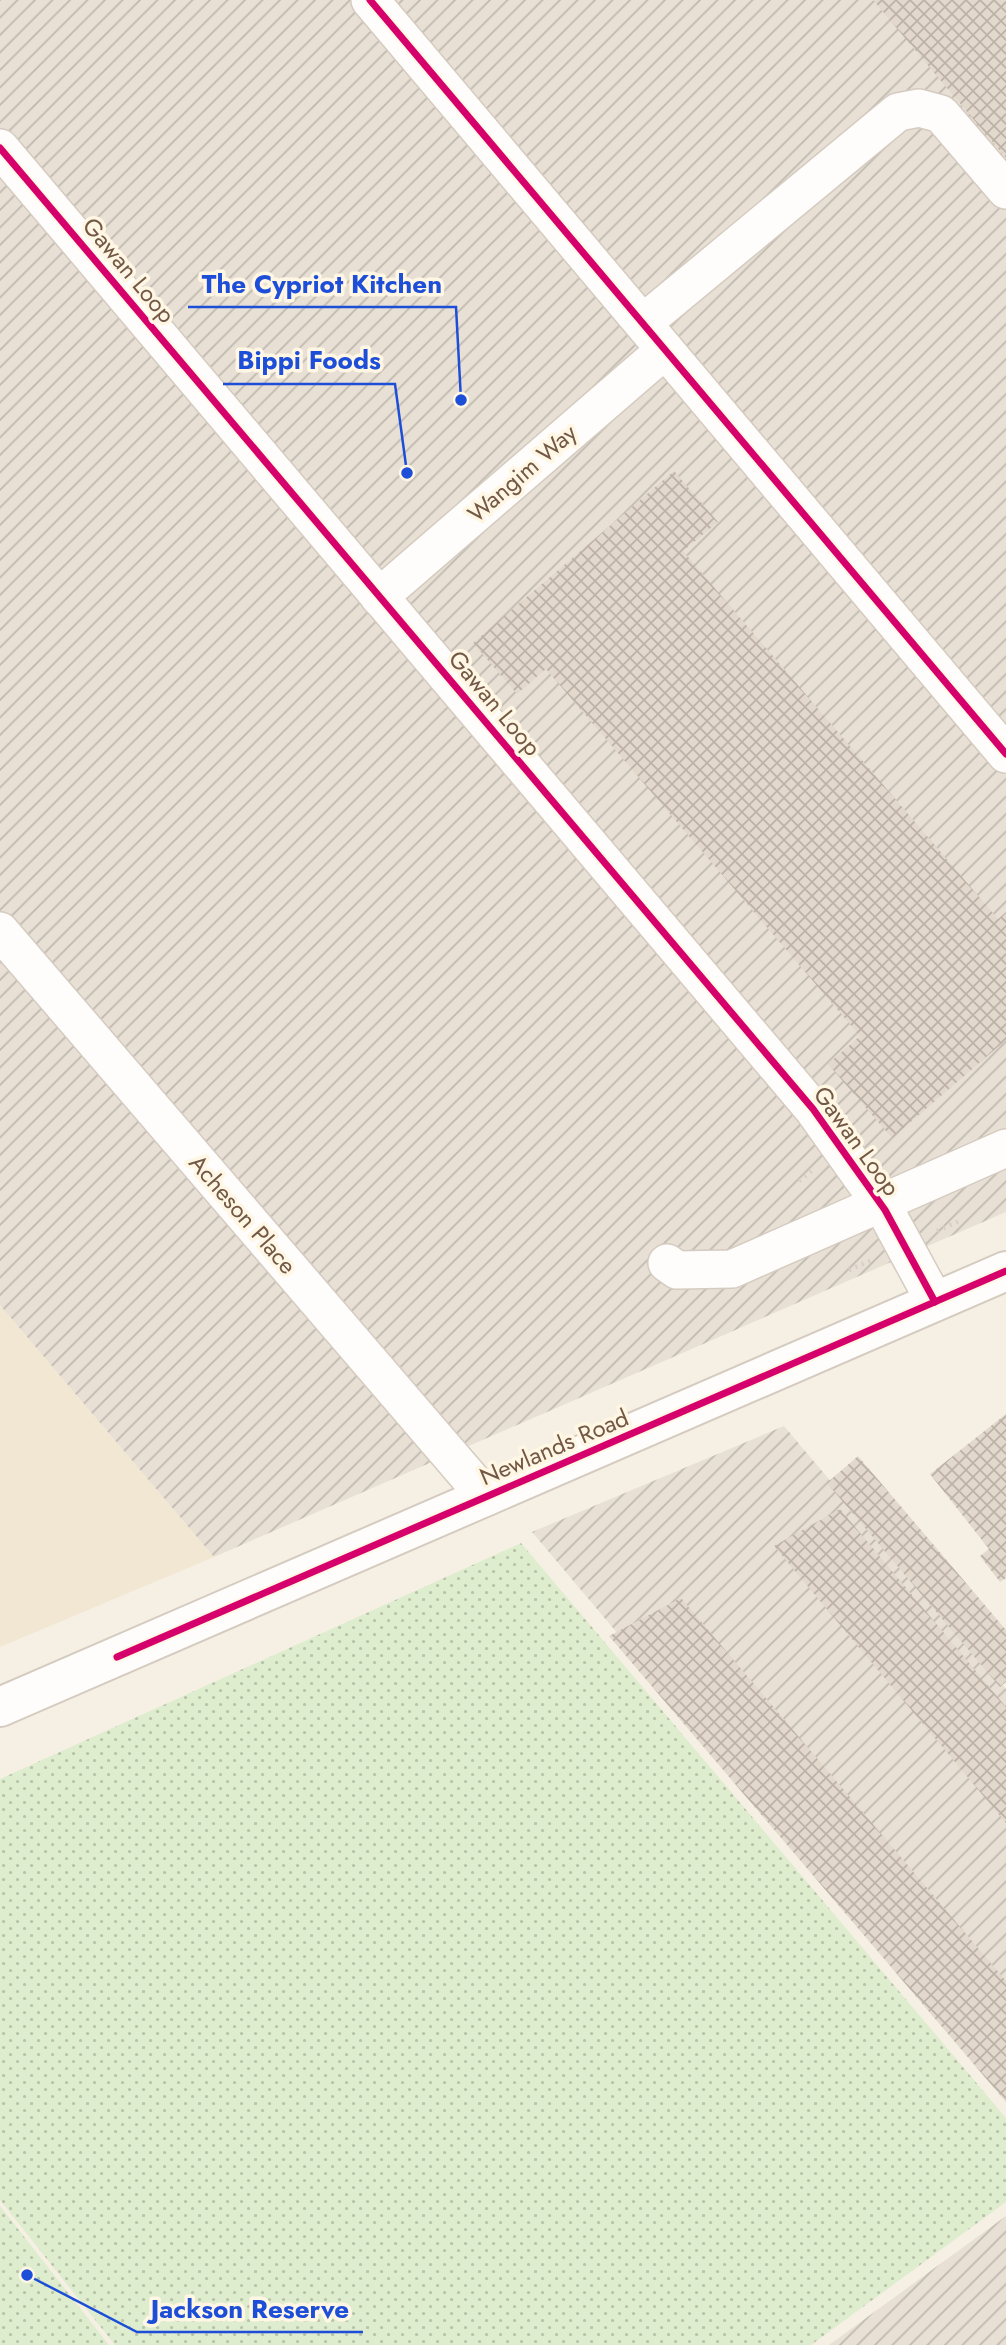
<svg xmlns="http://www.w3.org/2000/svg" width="1006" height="2345" viewBox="0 0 1006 2345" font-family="Jost,sans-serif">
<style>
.residential{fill:#f2e7d3}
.industrial{fill:url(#industrial-furrows)}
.park{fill:url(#park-dots)}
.building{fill:url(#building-cross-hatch)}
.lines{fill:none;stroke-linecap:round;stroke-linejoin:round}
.minor-casing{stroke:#d5cbc0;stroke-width:40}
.tertiary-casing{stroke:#d5cbc0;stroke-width:42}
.path{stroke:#d7cfc7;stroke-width:4.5;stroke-dasharray:2 5;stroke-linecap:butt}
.minor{stroke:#fefdfb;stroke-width:37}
.tertiary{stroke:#fefdfb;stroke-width:38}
.cycleway-casing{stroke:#fff6e4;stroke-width:11}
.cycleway{stroke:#d6006c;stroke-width:7}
.labels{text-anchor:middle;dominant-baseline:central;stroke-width:7;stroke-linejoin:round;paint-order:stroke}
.street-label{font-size:24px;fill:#735945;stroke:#fff6e4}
.leader{fill:none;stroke:#1d4ed8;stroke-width:2.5}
.callout-dot{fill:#1d4ed8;stroke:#fff6e4;stroke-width:2.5}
.callout-label{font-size:26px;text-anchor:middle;font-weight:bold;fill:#1d4ed8;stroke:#fff6e4;stroke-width:7;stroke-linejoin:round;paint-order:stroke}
</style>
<defs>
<pattern id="industrial-furrows" width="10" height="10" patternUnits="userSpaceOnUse" patternTransform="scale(1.75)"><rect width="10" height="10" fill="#e8e0d5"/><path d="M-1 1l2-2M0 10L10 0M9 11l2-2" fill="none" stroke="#c0b9af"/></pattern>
<pattern id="park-dots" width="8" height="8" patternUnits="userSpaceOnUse" patternTransform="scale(1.75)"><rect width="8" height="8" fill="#deedce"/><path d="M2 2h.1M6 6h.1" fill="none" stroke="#b8c3a9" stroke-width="1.8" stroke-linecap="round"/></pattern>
<pattern id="building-cross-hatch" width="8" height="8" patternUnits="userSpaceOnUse" patternTransform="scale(1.75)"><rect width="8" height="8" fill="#e2d8cc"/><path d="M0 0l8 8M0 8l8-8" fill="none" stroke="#bcb2a7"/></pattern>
</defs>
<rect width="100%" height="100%" fill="#f6f0e4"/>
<polygon class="residential" points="0,1305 214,1557 0,1647"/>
<g class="industrial">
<polygon points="0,0 1006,0 1006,1212 214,1557 0,1305"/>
<polygon points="784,1426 1006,1689 1006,2094 532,1532"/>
<polygon points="1006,2216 1006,2345 829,2345"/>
</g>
<g class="park">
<polygon points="521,1543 1006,2118 1006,2202 811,2345 115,2345 0,2200 0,1779"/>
<polygon points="0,2206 109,2345 0,2345"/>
</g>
<g class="building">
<polygon points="873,0 1006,0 1006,158 947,88"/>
<polygon points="674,471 718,522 683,551 998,919 1006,912 1006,1040 892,1138 828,1064 860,1036 546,669 517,694 473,643"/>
<polygon points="1006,1414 1006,1578 1000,1582 980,1556 989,1549 930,1474"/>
<polygon points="858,1456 1006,1630 1006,1682 1000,1687 827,1483"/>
<polygon points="840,1509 1006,1707 1006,1823 774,1546"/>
<polygon points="681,1598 1006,1981 1006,2102 609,1636"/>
</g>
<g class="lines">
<g class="minor-casing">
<g id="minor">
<polyline points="370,0 1006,754"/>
<polyline points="0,148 813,1109 885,1210 935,1302"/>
<polyline points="643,323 898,112 919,108 941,114 1006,190"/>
<polyline points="379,597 665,350"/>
<polyline points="0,931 486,1497"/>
<polyline points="667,1263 677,1270 732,1269 1006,1148"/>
</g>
</g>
<g class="tertiary-casing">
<polyline id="tertiary" points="0,1707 1006,1271"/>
</g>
<g class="path">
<polyline points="799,1181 813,1170"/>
<polyline points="937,1231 959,1221"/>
<polyline points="849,1270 872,1260"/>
</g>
<use href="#minor" class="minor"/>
<use href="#tertiary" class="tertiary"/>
<g class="cycleway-casing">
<g id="cycleway">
<polyline points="370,0 1006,754"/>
<polyline points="0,148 813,1109 885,1210 935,1302"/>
<polyline points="117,1657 1006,1271"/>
</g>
</g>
<use href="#cycleway" class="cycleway"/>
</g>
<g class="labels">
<g class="street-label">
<text transform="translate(129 270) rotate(50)">Gawan Loop</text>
<text transform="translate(522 473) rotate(-41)">Wangim Way</text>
<text transform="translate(495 703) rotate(50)">Gawan Loop</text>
<text transform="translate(857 1141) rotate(54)">Gawan Loop</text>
<text transform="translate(243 1214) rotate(49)">Acheson Place</text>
<text transform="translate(554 1447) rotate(-23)">Newlands Road</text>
</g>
</g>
<path class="leader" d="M461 400L456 307H188M407 473L395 384H223M27 2275L137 2332H363"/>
<g class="callout-dot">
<circle cx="461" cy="400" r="7"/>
<circle cx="407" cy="473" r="7"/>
<circle cx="27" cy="2275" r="7"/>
</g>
<g class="callout-label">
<text x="322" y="293">The Cypriot Kitchen</text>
<text x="309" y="369">Bippi Foods</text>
<text x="250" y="2318">Jackson Reserve</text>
</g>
</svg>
